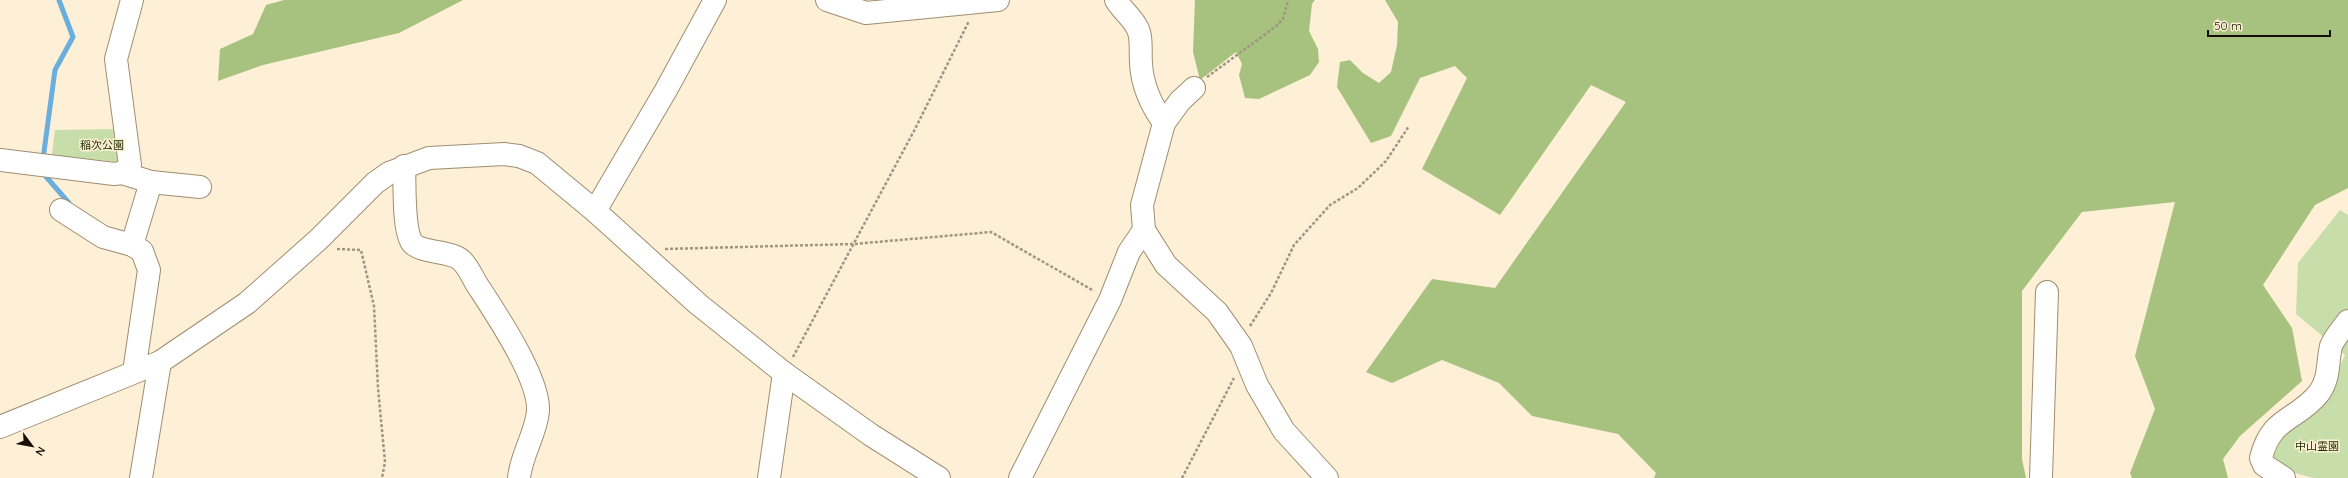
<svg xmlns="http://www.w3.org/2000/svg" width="2348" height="478" viewBox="0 0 2348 478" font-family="Quicksand,'Noto Sans JP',sans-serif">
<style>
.green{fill:#c8deaa}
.forest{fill:#a7c27e}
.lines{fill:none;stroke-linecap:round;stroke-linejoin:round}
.stream{stroke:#69aedc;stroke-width:5}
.minor-casing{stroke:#9f8e71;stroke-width:24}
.path{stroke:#a09582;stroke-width:2.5;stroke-dasharray:3 2;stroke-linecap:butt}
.minor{stroke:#fff;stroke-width:22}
.labels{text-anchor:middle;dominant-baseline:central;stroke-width:3;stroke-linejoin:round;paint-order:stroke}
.park-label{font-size:11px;fill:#213100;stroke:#fef0d6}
</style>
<rect width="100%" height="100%" fill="#fef0d6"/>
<g class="green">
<polygon points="118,129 118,162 52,155 55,130"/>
<polygon points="2340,210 2348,215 2348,478 2313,478 2281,469 2268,448 2326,396 2345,355 2296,314 2298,263"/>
</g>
<g class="forest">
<polygon points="284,0 463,0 399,33 263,65 218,81 220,49 253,34 266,5"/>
<polygon points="1195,0 1315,0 1312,4 1309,31 1318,49 1319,62 1310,75 1259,99 1245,98 1239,75 1242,64 1236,52 1200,80 1193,52"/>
<polygon points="1385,0 2348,0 2348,188 2315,205 2263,285 2292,328 2302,381 2240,436 2223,459 2228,478 2132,478 2130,473 2155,409 2135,356 2175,202 2082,212 2022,291 2022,459 2026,478 1654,478 1656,473 1618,434 1532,416 1499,383 1442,360 1392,383 1366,372 1432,279 1495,288 1626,102 1591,85 1500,215 1422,169 1467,78 1455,66 1420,78 1391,136 1371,143 1337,87 1340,62 1350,60 1363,73 1379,83 1391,72 1397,45 1398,22"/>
</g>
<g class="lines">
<g class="stream">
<polyline points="43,159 55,70 73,37 59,0"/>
<polyline points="42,172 69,203"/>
</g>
<g class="minor-casing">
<g id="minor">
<polyline points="827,0 866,13 998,0"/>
<path d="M1116,0C1123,12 1135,19 1139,32C1142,42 1140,53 1141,63C1142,85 1151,105 1164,123"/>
<polyline points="1194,88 1180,101 1164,123 1142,205 1144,230 1166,265 1217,312 1241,346 1257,385 1284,431 1327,478"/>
<polyline points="0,160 114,174 122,173 130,165 116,59 132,0"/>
<path d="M404,166C405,184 403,226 411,241C418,254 450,250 461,260C467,265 472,276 476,283C494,311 540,378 538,411C536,434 521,455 519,478"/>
<polyline points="122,173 151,182 200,187"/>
<polyline points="61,210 103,237 132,245 142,251 149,270 134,372"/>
<polyline points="595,211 666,90 715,0"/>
<polyline points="132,245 151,182"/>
<polyline points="0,427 160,362 247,303 319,239 375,183 389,173 429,158 504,154 519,156 537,163 595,211 698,304 784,373 871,435 939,478"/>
<polyline points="141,478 160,362"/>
<polyline points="769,478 784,373"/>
<polyline points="1020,478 1110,300 1129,252 1144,230"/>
<polyline points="2041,478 2047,292"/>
<path d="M2284,478L2264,465L2261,458C2271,416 2297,421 2319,393C2330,378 2327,363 2331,346C2334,338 2343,328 2348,321"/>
</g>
</g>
<g class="path">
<polyline points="1207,77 1275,27 1283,19 1288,0"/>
<polyline points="337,249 361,250 374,306 378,388 385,462 382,478"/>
<polyline points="665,249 854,244 991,232 1094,291"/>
<polyline points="1250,326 1271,293 1294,245 1330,205 1358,188 1386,161 1409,126"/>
<polyline points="793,357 915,129 969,21"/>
<polyline points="1182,478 1234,378"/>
</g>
<use href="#minor" class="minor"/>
</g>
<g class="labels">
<g class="park-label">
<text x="102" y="145">稲次公園</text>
<text x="2317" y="446">中山霊園</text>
</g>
</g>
<g transform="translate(32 446) rotate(122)" stroke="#fef0d6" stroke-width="3" paint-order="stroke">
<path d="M0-3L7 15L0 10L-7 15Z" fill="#150f05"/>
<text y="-6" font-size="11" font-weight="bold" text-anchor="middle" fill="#150f05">N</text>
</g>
<path d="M2208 30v6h122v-6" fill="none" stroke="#150f05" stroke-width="2"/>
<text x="2214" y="30" font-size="12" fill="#150f05" stroke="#fef0d6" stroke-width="3" paint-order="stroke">50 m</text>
</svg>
